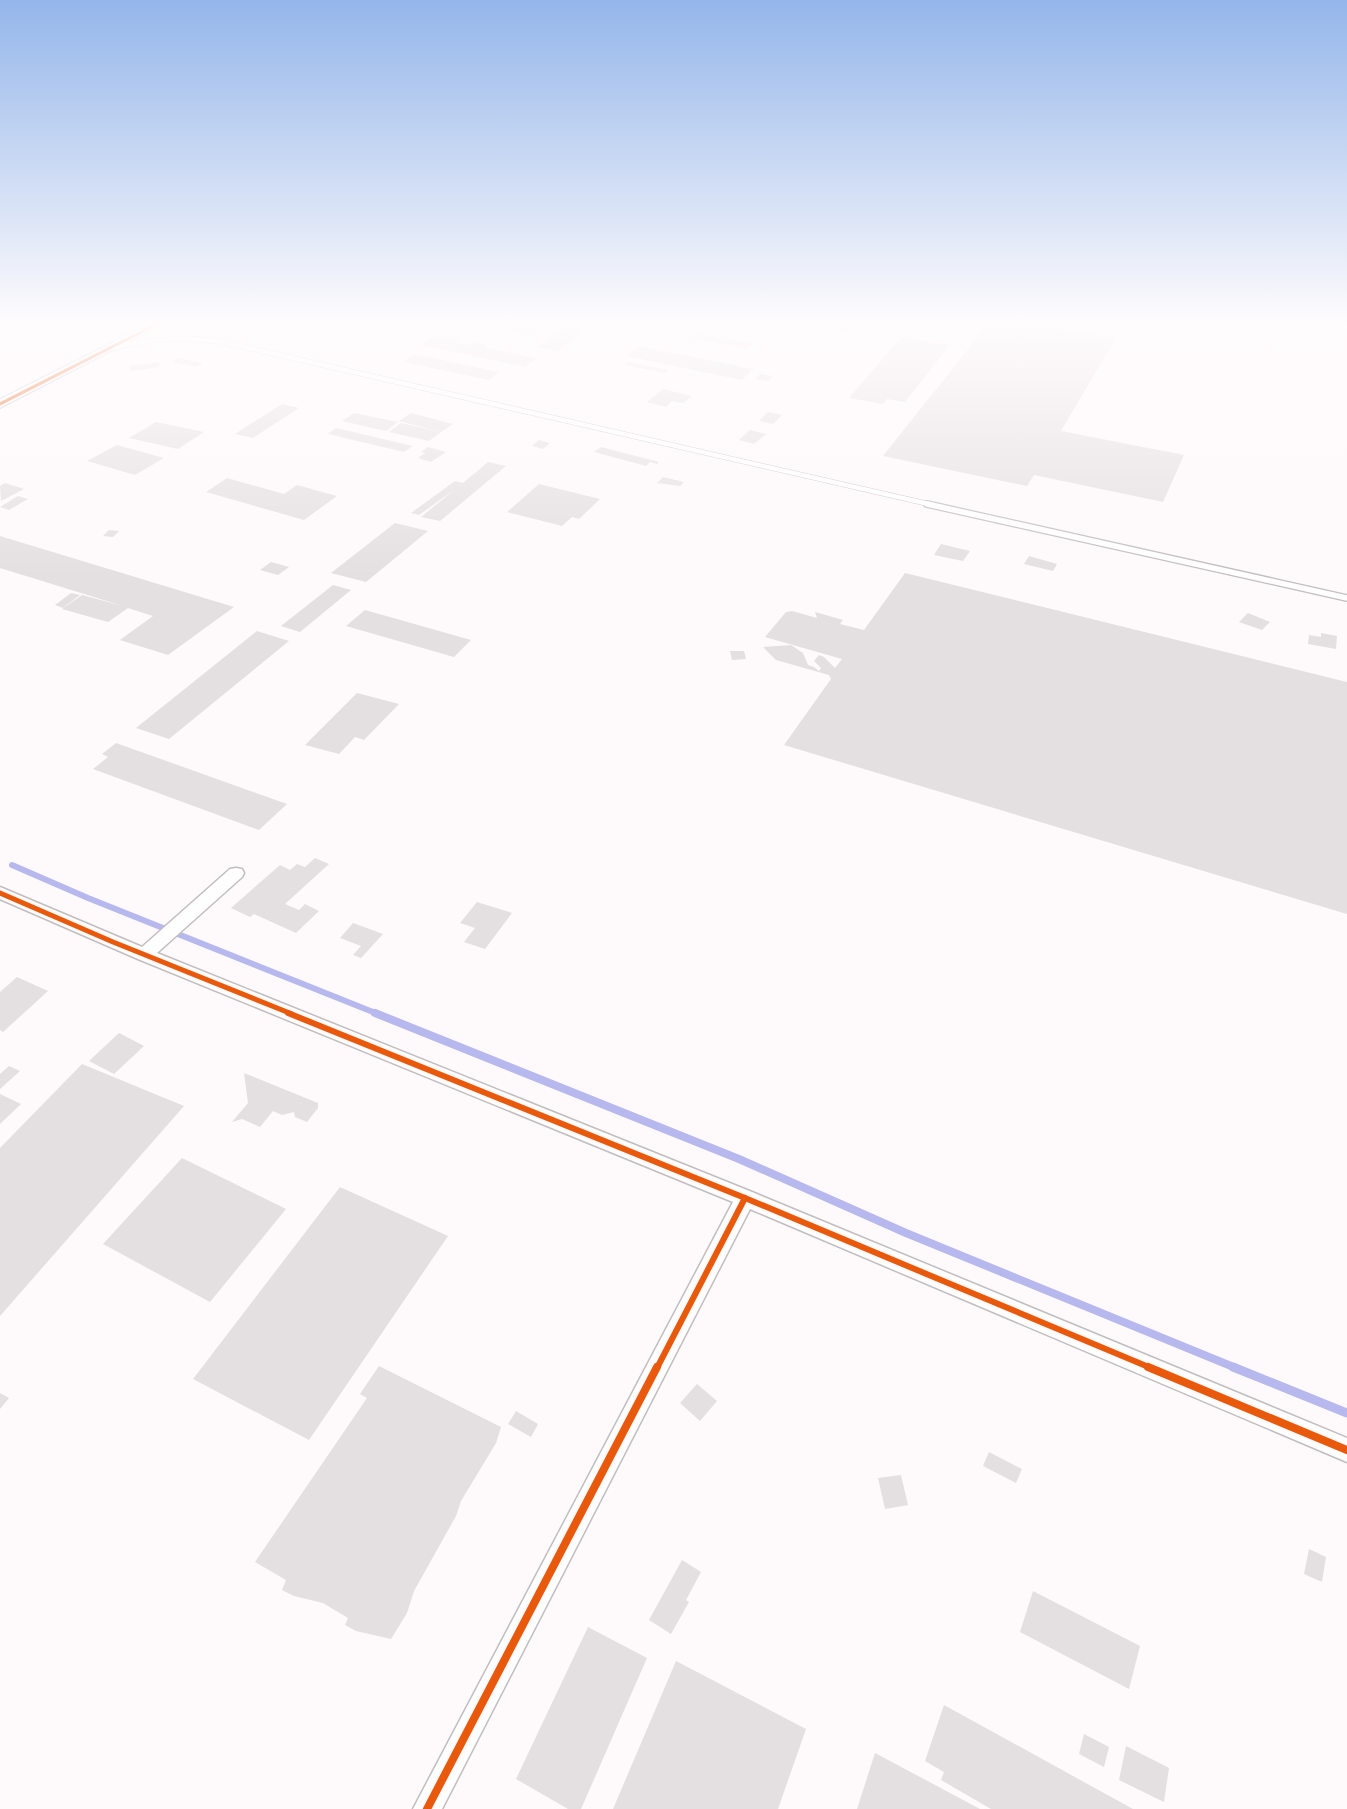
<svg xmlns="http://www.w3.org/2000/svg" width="1347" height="1809" viewBox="0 0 1347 1809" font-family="'Nunito Sans',sans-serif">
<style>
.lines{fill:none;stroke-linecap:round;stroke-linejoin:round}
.stream-far2{stroke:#b7b9ee;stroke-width:6}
.stream-far1{stroke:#b7b9ee;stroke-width:8}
.stream{stroke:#b7b9ee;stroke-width:9}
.building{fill:#e4dfe0}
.service-far1-casing{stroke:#c2bdbf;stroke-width:5.5}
.service-casing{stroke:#c2bdbf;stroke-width:8}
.minor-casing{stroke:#c2bdbf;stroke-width:3}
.tertiary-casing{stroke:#c2bdbf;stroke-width:2}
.service-far1{stroke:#fffefe;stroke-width:4.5}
.service{stroke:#fffefe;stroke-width:5.5}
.minor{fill:#fffefe;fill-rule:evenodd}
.tertiary{fill:#fffefe;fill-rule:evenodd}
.cycleway-far3-casing{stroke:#fff8fb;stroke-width:5}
.cycleway-far2-casing{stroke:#fff8fb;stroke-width:8}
.cycleway-far1-casing{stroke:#fff8fb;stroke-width:9}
.cycleway-casing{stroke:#fff8fb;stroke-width:11}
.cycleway-far3{stroke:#e8590c;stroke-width:3}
.cycleway-far2{stroke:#e8590c;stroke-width:5}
.cycleway-far1{stroke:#e8590c;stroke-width:6}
.cycleway{stroke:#e8590c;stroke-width:8}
</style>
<rect width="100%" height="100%" fill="#fef9fb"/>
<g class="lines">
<polyline class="stream-far2" points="12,865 88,898 378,1014"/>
<polyline class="stream-far1" points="375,1013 739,1159 906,1233 1236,1368"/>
<polyline class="stream" points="1233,1367 1347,1413"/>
</g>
<g class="building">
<polygon points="260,324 275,324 288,327 282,330"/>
<polygon points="477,324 549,324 533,335"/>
<polygon points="569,324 595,324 558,351 536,347"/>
<polygon points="841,324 844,324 853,326 844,332 833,329"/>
<polygon points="988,324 1033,324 1116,338 1061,431 1184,455 1163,502 1034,475 1027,486 883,456"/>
<polygon points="698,333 753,344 747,349 692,338"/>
<polygon points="438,334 461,339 456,343 470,345 474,342 488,345 485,348 537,358 525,367 421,345"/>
<polygon points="901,337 950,345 905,402 887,399 883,404 849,398"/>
<polygon points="639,346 753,369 742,380 626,356"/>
<polygon points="414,354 499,372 489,380 403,362"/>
<polygon points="179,358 203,363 196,367 171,362"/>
<polygon points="159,362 160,367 130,371 129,366"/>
<polygon points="629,362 668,370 665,373 625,365"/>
<polygon points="760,374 773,376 768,381 755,379"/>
<polygon points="663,389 692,396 683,403 672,401 666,407 647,402"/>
<polygon points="282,404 299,408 253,438 235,434"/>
<polygon points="768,412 782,415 773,424 759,421"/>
<polygon points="354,413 398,422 386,431 342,421"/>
<polygon points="411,413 453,424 441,432 399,421"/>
<polygon points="156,422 204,432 178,449 129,438"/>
<polygon points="401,423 441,432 429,441 389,432"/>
<polygon points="336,428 413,446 404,452 328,434"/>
<polygon points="750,430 766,434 754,444 739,440"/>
<polygon points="539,440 550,443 543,449 532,446"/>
<polygon points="117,445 164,458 135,475 87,461"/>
<polygon points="428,447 446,452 431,462 418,458 425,453 421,452"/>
<polygon points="601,447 659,462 657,464 650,462 646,466 594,452"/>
<polygon points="488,462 506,466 440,521 421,517 454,490 419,515 411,513 455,481 463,483"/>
<polygon points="663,477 684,482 680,486 657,483"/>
<polygon points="227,478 284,494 297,485 337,496 304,520 206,492"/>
<polygon points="5,483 24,489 1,501 0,486"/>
<polygon points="539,484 600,499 579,519 572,517 562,526 507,512"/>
<polygon points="18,496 28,499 9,510 0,507"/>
<polygon points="395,523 428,531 366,582 331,573"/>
<polygon points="109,530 119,531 113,537 103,536"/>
<polygon points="0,536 234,607 168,655 120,640 153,616 128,608 108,622 62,609 82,595 123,606 0,568"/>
<polygon points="941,544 970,551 963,561 934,555"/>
<polygon points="1029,556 1057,564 1053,571 1024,564"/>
<polygon points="271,562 289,567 278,575 260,570"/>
<polygon points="905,573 1347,682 1347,914 784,745 831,679 829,675 776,660 763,647 791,645 803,653 808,665 814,667 819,671 821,668 814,661 819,655 824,657 835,668 842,659 765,637 786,612 792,611 817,618 815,612 843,620 840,624 864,630"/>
<polygon points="333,585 351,590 300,632 281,626"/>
<polygon points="71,593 80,595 63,608 55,605"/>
<polygon points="365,610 471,640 454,657 346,626"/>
<polygon points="1248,613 1270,622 1262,630 1239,622"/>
<polygon points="257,631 289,641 169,739 136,728"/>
<polygon points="1321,633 1337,636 1336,649 1308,644 1309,635 1321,637"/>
<polygon points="730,651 744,651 746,659 732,660"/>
<polygon points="357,693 399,704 364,740 355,737 339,754 305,745"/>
<polygon points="116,743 287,804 259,830 93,769 108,757 102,754"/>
<polygon points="315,858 329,864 285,904 299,910 305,904 319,911 296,933 254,914 250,917 231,908 280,865 290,870 297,864 305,867"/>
<polygon points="477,902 512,913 485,949 464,942 475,928 460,923"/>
<polygon points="353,923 383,934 361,958 353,955 361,946 340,938"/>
<polygon points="17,977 48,991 3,1032 0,1030 0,992"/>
<polygon points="119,1033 144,1046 114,1074 89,1061"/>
<polygon points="82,1064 184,1106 0,1316 0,1148"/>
<polygon points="9,1066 20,1071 0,1089 0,1074"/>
<polygon points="244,1073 318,1103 318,1108 307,1122 295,1117 294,1112 282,1115 273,1111 260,1127 242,1119 232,1122 248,1103"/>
<polygon points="0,1094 21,1104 0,1124"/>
<polygon points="182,1158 286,1209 210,1302 103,1244"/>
<polygon points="340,1187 448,1236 309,1440 193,1379"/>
<polygon points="379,1366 501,1427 496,1443 461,1501 456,1516 414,1591 407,1613 391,1639 356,1631 345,1625 348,1618 323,1603 294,1596 282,1590 286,1580 255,1562 367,1398 360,1394"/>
<polygon points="697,1384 717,1401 700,1421 680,1403"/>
<polygon points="0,1393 9,1398 0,1409"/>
<polygon points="516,1411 538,1424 531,1437 508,1424"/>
<polygon points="989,1452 1022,1469 1016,1483 983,1466"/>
<polygon points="901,1475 908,1505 885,1509 878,1478"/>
<polygon points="1309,1549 1326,1557 1322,1582 1304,1574"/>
<polygon points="682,1560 701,1572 686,1600 689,1602 671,1634 649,1620"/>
<polygon points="1033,1591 1140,1646 1129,1689 1020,1632"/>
<polygon points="588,1627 647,1658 581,1809 568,1809 516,1779"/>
<polygon points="676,1661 806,1729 778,1809 613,1809"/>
<polygon points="944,1705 1133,1809 991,1809 941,1780 944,1772 925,1761"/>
<polygon points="1084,1734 1109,1747 1104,1767 1079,1754"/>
<polygon points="1126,1746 1169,1768 1164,1802 1119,1780"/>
<polygon points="875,1753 980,1809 857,1809"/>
</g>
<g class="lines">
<g class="service-far1-casing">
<g id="service-far1">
<polyline points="185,324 194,333 202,336"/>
<path d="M112,348C150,339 184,336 223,342L933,505"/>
</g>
</g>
<g class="service-casing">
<polyline id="service" points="927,504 1347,598"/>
</g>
<g class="minor-casing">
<polygon id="minor" points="236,868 242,869 244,873 242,877 157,953 752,1192 1347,1438 1347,1462 750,1209 442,1809 413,1809 733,1202 138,959 0,899 0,887 142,947 230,869"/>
</g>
<g class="tertiary-casing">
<polygon id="tertiary" points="149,324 163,324 0,408 0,399"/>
</g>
<use href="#service-far1" class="service-far1"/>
<use href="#service" class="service"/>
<use href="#minor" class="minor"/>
<use href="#tertiary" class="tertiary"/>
<g class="cycleway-far3-casing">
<polyline id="cycleway-far3" points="0,404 157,324"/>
</g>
<g class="cycleway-far2-casing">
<polyline id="cycleway-far2" points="0,893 113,942 292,1014"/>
</g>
<g class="cycleway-far1-casing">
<g id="cycleway-far1">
<polyline points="288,1013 745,1198 1151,1368"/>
<polyline points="657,1368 745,1198"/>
</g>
</g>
<g class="cycleway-casing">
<g id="cycleway">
<polyline points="1148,1367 1347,1450"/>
<polyline points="427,1809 657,1367"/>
</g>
</g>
<use href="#cycleway-far3" class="cycleway-far3"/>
<use href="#cycleway-far2" class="cycleway-far2"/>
<use href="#cycleway-far1" class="cycleway-far1"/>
<use href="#cycleway" class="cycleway"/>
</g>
<linearGradient id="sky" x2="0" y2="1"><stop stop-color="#94b6ea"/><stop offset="0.56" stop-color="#fffcfd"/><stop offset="1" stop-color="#fffcfd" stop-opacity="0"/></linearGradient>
<rect width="1347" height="577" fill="url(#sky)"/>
</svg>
